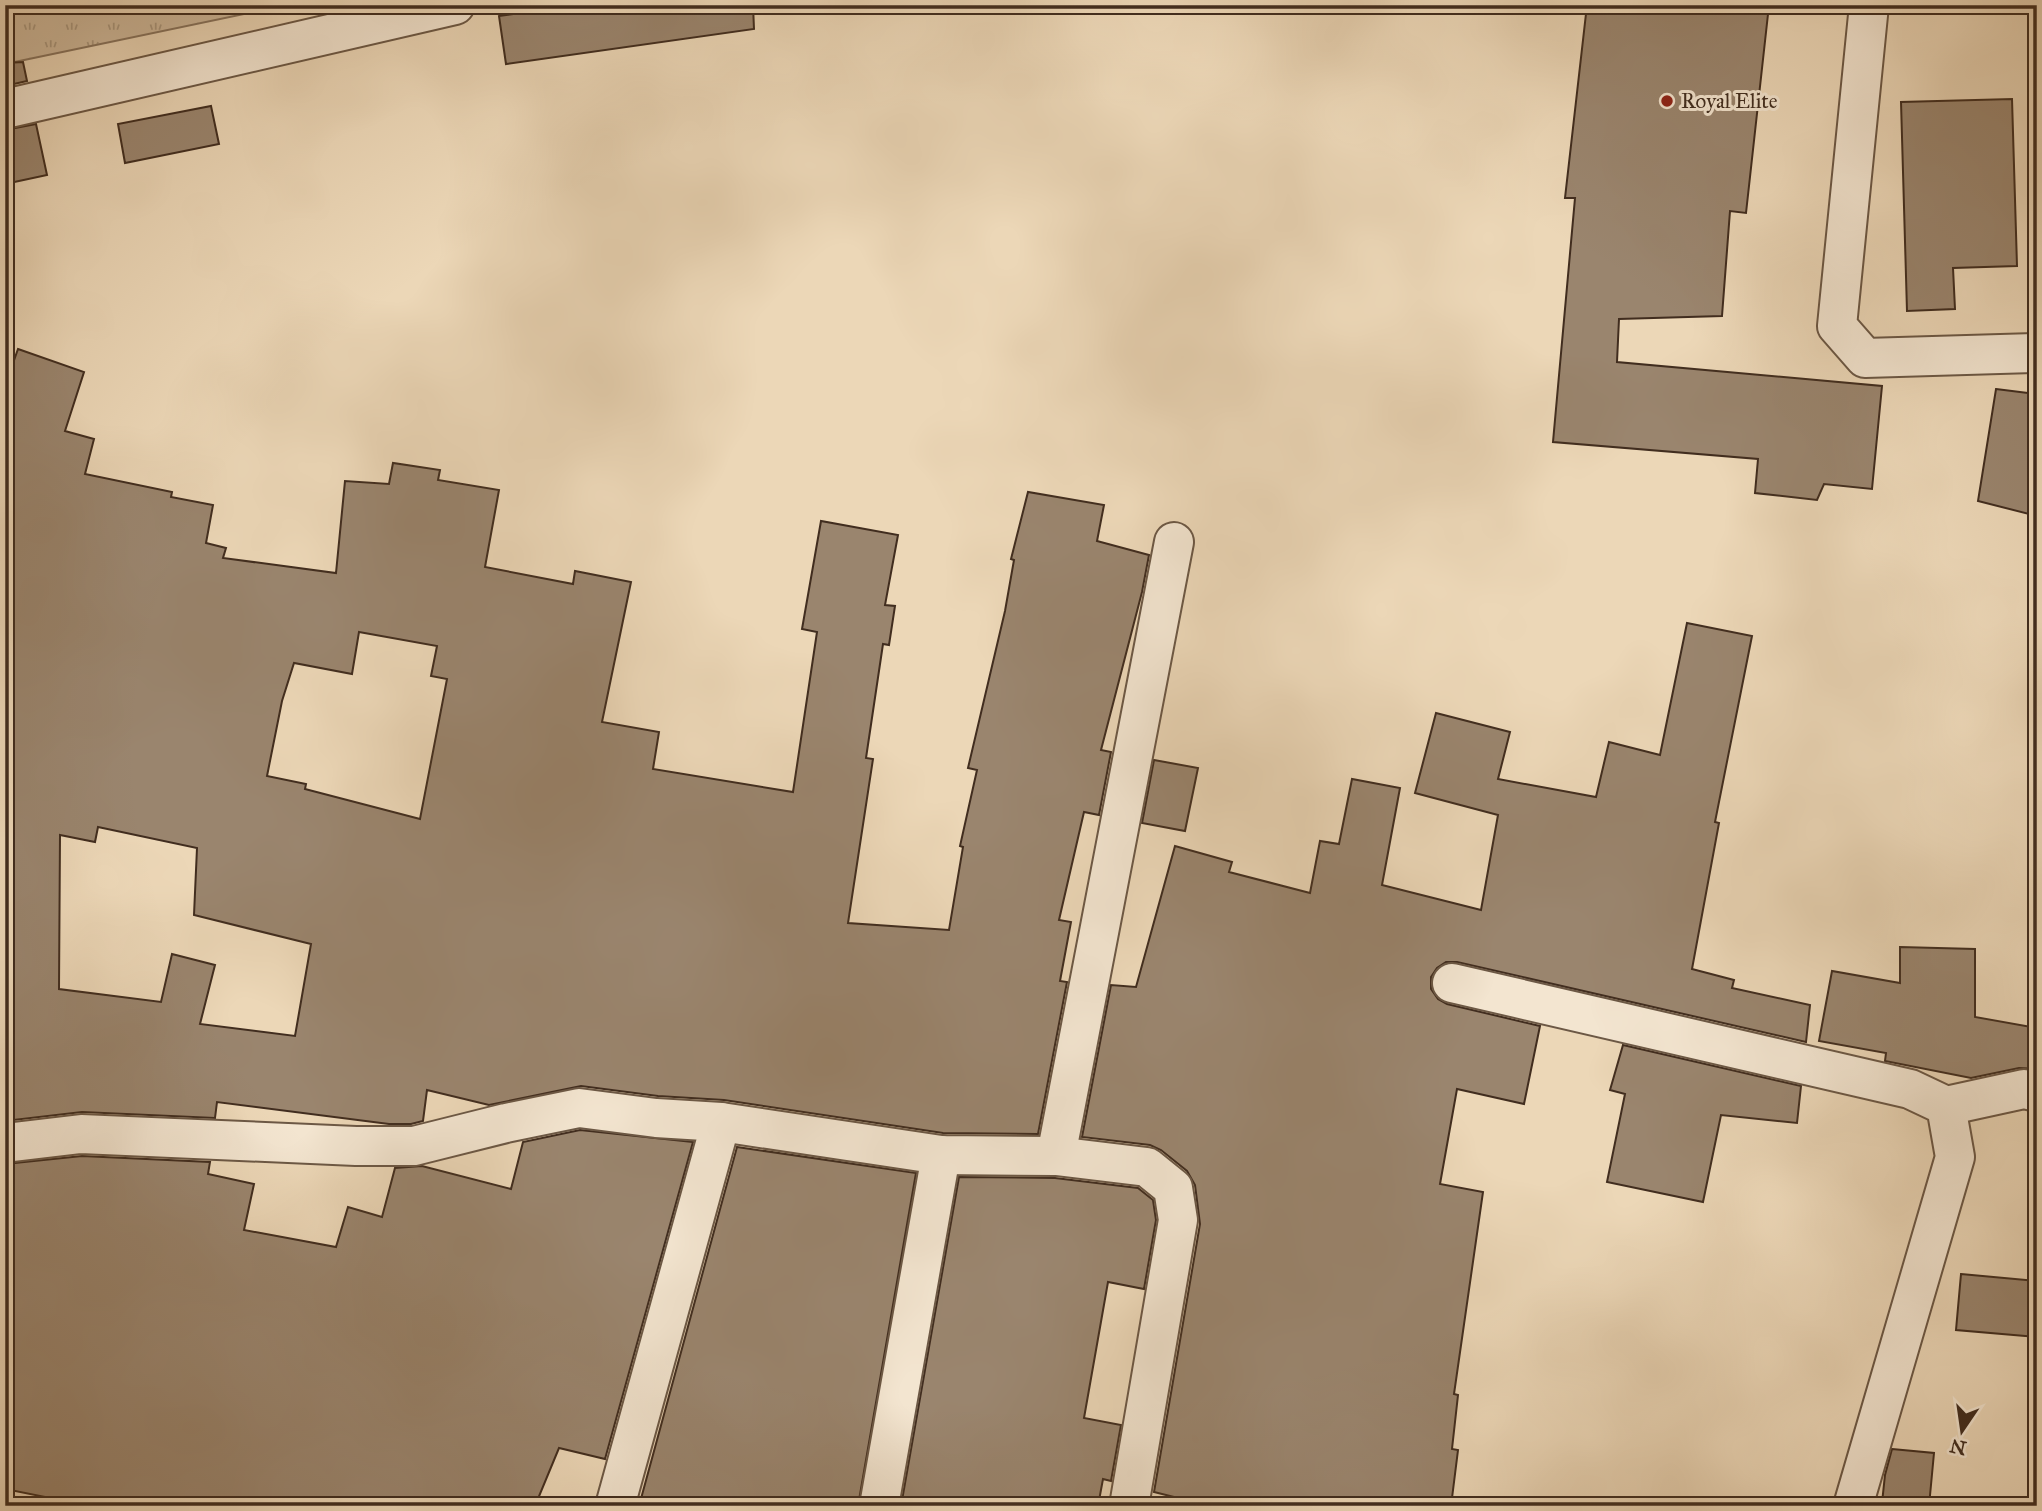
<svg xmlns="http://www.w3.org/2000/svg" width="2042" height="1511" viewBox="0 0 2042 1511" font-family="'IM FELL Great Primer',serif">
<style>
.park{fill:url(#park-tufts);stroke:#88745e;stroke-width:2}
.building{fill:#9a856e;stroke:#412d1f;stroke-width:2;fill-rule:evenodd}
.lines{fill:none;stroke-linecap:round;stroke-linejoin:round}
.minor-casing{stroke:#6c5845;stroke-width:42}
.minor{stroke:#f3e5d0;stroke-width:38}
.poi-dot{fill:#8f2418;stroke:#f3e5d0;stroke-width:2.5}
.labels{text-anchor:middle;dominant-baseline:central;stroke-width:6;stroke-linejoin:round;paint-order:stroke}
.poi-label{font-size:21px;fill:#412d1f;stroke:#f3e5d0;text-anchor:start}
</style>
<defs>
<pattern id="park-tufts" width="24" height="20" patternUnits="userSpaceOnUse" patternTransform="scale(1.75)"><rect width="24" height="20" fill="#cfba9d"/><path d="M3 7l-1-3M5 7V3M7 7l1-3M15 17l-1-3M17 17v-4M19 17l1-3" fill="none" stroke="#aa987f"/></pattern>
</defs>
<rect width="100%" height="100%" fill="#ecd7b7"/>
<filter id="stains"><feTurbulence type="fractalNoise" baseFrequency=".00286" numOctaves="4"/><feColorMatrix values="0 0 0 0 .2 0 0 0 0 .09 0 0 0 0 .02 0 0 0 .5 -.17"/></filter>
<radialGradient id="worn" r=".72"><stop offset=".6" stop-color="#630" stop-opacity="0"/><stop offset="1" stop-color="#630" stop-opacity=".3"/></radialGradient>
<polygon class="park" points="5,5 287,5 5,64"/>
<g class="building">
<polygon points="580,5 753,5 754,29 506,64 499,16"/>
<polygon points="1587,5 1769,5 1746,213 1730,211 1722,316 1619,319 1617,362 1882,386 1872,489 1824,484 1817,500 1755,493 1758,459 1553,442 1575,198 1565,198"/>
<polygon points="23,62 27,81 5,86 5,63"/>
<polygon points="2012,99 2017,266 1953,268 1955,309 1907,311 1901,102"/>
<polygon points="211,106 219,144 125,163 118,124"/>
<polygon points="36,124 47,175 5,184 5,130"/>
<path d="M18,349L84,372L65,431L94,439L85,474L172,492L171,497L213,505L206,543L226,548L223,558L336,573L345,481L389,484L393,463L440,470L438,480L499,490L485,567L573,584L575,571L631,582L602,722L659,732L653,769L793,792L817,632L802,629L821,521L898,535L885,605L895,606L889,645L883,644L866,758L873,759L848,923L949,930L963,847L960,846L977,770L968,768L1005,611L1014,560L1011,559L1028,492L1104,505L1097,541L1149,555L1142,592L1101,750L1111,752L1099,815L1084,812L1059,920L1071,922L1060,981L1067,982L1038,1134L943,1133L724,1100L658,1096L581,1086L489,1105L427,1090L423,1121L411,1124H389L217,1102L215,1118L82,1112L5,1121V386ZM359,632L437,646L431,676L447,679L420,819L305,789L306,784L267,776L282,701L294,663L352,674ZM98,827L197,848L194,915L311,944L295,1036L200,1024L215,965L172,954L161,1002L59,989L60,835L95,842Z"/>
<polygon points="1996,389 2037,394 2037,516 1978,501"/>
<polygon points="1687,623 1752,636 1715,822 1719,823 1692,969 1734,980 1732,988 1810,1005 1806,1042 1457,962 1446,962 1437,968 1431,977 1431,989 1438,999 1447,1004 1540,1026 1524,1104 1457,1089 1440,1184 1483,1192 1454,1394 1458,1395 1452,1449 1458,1450 1451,1506 1210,1506 1154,1492 1200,1224 1195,1185 1187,1171 1161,1150 1150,1145 1082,1137 1111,985 1136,987 1175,846 1232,862 1229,872 1310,893 1320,841 1339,844 1352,779 1400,788 1382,885 1481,910 1498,815 1415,793 1436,713 1510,732 1498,779 1596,797 1609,742 1660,755"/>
<polygon points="1154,760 1198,768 1185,831 1142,823"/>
<polygon points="1900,947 1975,949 1975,1017 2037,1028 2037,1069 2019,1068 1971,1078 1885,1061 1886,1053 1819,1041 1832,971 1900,983"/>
<polygon points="1623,1045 1801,1086 1797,1123 1721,1115 1703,1202 1607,1182 1625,1094 1610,1090"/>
<polygon points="580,1130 693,1142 605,1459 559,1448 535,1506 90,1506 5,1489 5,1164 82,1156 210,1162 208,1174 254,1184 244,1230 336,1247 348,1207 382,1217 395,1168 422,1166 511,1189 523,1142"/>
<polygon points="737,1147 916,1173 858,1506 639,1506"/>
<polygon points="959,1177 1055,1178 1138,1188 1153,1200 1156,1220 1144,1289 1108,1282 1084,1418 1121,1425 1111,1481 1103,1479 1098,1506 901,1506"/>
<polygon points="1961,1274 2037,1281 2037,1337 1956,1330"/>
<polygon points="1892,1449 1934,1453 1929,1506 1882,1503 1885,1475"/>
</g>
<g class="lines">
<g class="minor-casing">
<g id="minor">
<polyline points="1869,5 1837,326 1865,358 2037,353"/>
<polyline points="5,109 455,5"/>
<polyline points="1452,983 1910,1089 1946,1106 1955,1157 1853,1506"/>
<polyline points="1946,1106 2024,1089 2037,1092"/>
<polyline points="5,1143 81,1134 356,1146 414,1146 506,1123 579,1108 656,1118 721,1122 941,1155 1056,1156 1147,1167 1173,1188 1178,1220 1129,1506"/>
<polyline points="1056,1156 1174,542"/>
<polyline points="615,1506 721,1122"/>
<polyline points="879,1506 941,1155"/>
</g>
</g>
<use href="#minor" class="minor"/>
</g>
<circle class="poi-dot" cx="1667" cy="101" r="7"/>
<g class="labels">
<g class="poi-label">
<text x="1681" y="101">Royal Elite</text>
</g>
</g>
<rect width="2042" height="1511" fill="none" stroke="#ecd7b7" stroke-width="28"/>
<rect x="7" y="7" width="2028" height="1497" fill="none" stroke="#412d1f" stroke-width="3.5"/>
<rect x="14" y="14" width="2014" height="1483" fill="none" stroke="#412d1f" stroke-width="2"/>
<g transform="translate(1962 1431) rotate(193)" stroke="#f3e5d0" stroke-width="5" paint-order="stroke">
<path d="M0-5L12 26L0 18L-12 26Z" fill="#412d1f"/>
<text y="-10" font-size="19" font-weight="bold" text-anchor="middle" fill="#412d1f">N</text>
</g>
<rect width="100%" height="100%" filter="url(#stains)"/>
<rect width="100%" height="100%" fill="url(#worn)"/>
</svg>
